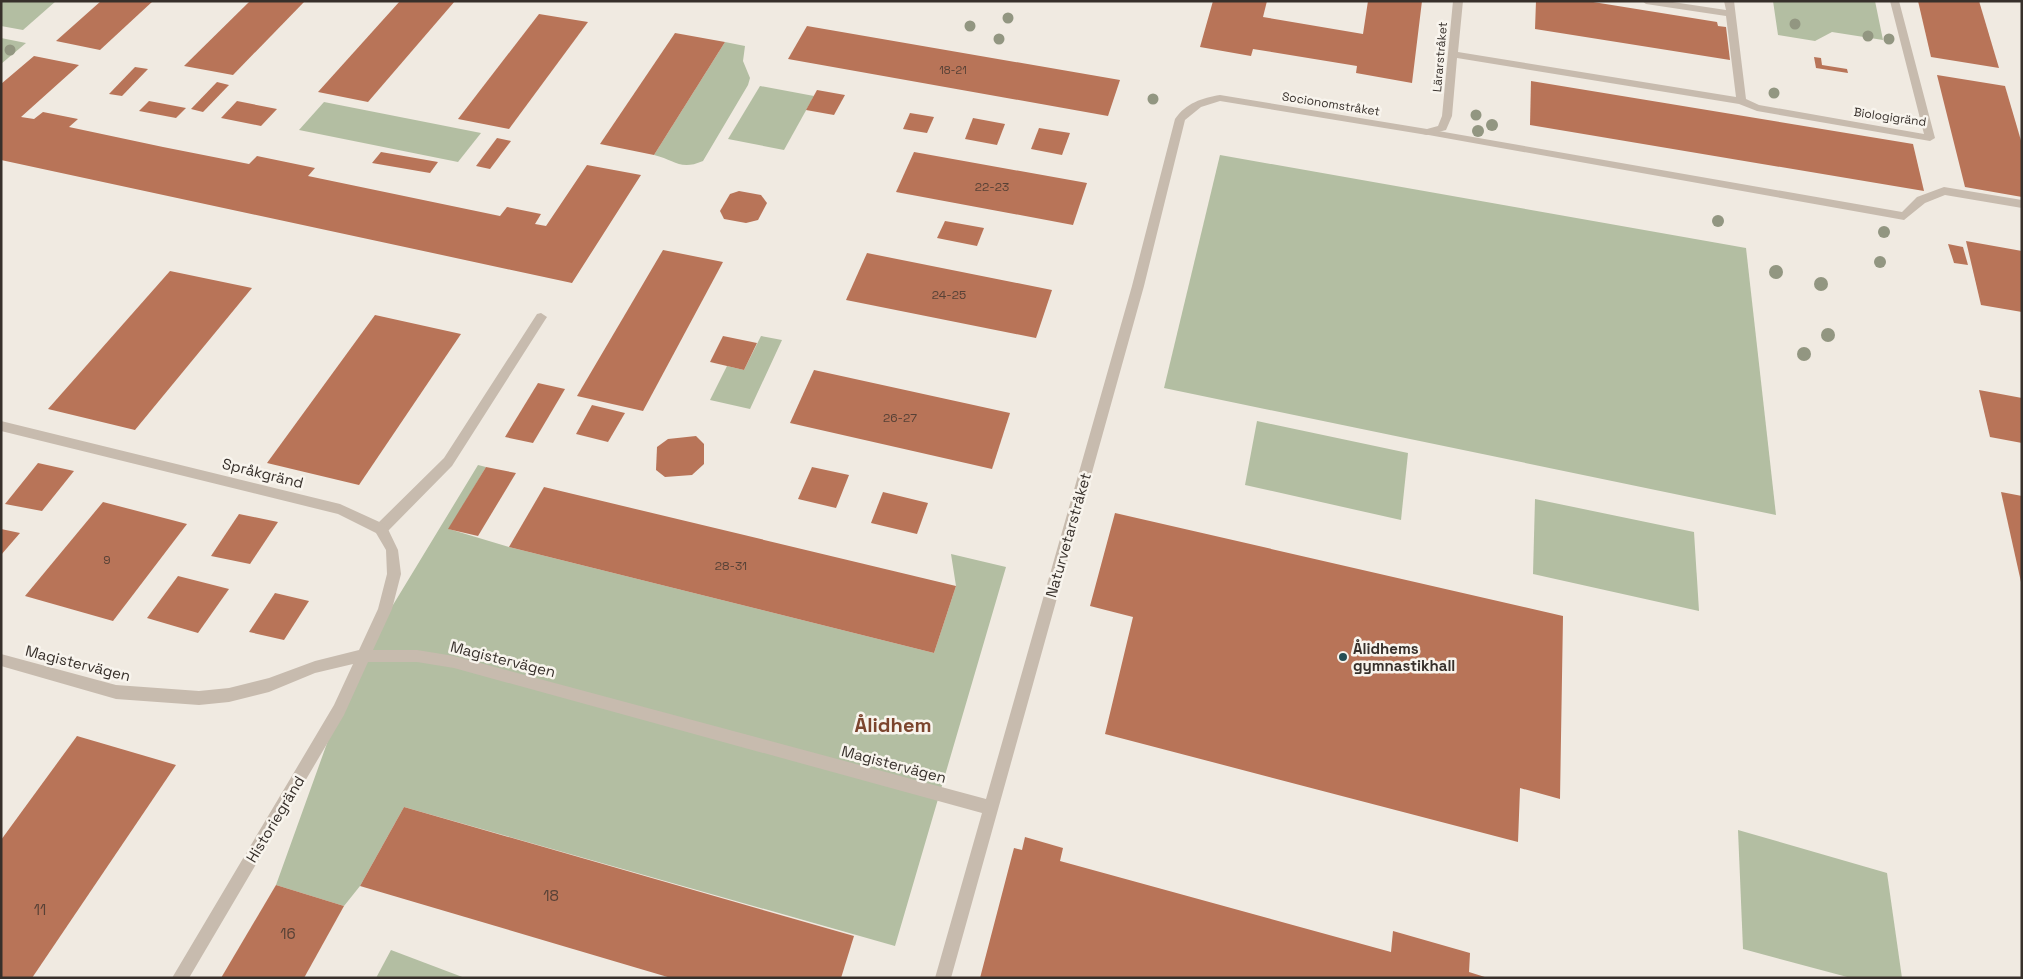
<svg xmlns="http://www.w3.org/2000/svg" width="2023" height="979" font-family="'Space Grotesk',sans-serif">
	<rect width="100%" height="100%" fill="#f0eae1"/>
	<g fill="#b3bea2">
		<polygon points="1,1 56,1 23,30 1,26"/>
		<polygon points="1773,1 1875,1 1883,40 1832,32 1815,41 1778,35"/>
		<polygon points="1,38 26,43 1,64"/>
		<path d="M 725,42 L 745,46 L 743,61 L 750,78 L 748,85 L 703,161 C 680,171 675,160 654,155 Z"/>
		<polygon points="760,86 814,96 784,150 728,139"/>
		<polygon points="324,102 481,133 458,162 299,130"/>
		<polygon points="1220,155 1746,248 1776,515 1164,388"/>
		<polygon points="761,336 782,340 750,409 710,400 727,366 744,370"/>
		<polygon points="1257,421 1408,453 1401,520 1245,485"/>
		<polygon points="478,465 486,467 449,529 509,547 934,653 956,586 951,554 1006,567 895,946 404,807 360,886 344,906 276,885 339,710 362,656"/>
		<polygon points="1535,499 1694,532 1699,611 1533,574"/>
		<polygon points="1738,830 1887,873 1902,978 1851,978 1743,949"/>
		<polygon points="391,950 465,978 376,978"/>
	</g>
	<g fill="#b87458">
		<polygon points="101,1 153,1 100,50 56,41"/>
		<polygon points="250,1 305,1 233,75 184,66"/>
		<polygon points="400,1 455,1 368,102 318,92"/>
		<polygon points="1213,1 1267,1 1263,17 1363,34 1368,1 1422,1 1412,83 1356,73 1357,66 1253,49 1251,56 1200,47"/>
		<polygon points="1536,1 1587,1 1717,22 1718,26 1726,27 1730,60 1535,29"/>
		<polygon points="1918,1 1979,1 1999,68 1931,57"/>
		<polygon points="539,14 588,22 509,129 458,119"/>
		<polygon points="807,26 1120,80 1108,116 788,59"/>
		<polygon points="675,33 725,42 654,155 600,144"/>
		<polygon points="34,56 79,65 21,117 34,119 43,112 78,119 69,127 163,147 249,164 257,156 315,168 308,176 500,216 507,207 541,214 535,224 546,226 587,165 641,175 572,283 1,160 1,84"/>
		<polygon points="1814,57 1821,58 1822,65 1847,69 1848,73 1816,68"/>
		<polygon points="135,67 148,69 122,96 109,94"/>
		<polygon points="1937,75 2005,86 2022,144 2022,197 1965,187"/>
		<polygon points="1531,81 1913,144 1924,191 1530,125"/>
		<polygon points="217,82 229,85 203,112 191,109"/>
		<polygon points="817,90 845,95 834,115 806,110"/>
		<polygon points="149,101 186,108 176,118 139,111"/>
		<polygon points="237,101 277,109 261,126 221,118"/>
		<polygon points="910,113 934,117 927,133 903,129"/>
		<polygon points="973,118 1005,124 997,145 965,139"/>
		<polygon points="1039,128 1070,133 1062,155 1031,149"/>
		<polygon points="497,138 511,141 490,169 476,166"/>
		<polygon points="381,152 438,162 430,173 372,163"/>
		<polygon points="914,152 1087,183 1073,225 896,192"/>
		<polygon points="739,191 761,195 767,203 758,220 746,223 724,219 720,211 730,194"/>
		<polygon points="945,221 984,228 977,246 937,238"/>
		<polygon points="1966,241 2022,251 2022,312 1981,305"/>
		<polygon points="1948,244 1963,247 1968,265 1954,263"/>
		<polygon points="663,250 723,262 643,411 577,396"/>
		<polygon points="867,253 1052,290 1036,338 846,300"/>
		<polygon points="170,271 252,288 135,430 48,409"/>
		<polygon points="375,315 461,334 359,485 267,463"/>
		<polygon points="723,336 757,343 744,370 710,362"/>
		<polygon points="814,370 1010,413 992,469 790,423"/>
		<polygon points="538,383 565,389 533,443 505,437"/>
		<polygon points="1979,390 2022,398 2022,443 1990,437"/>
		<polygon points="592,405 625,413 608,442 576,434"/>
		<polygon points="696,436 704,444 704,464 692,475 665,477 656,470 657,447 668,439"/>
		<polygon points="38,463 74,471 42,511 5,504"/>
		<polygon points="486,467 516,473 478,536 448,529"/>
		<polygon points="812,467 849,475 836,508 798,499"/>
		<polygon points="544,487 956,586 934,653 509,547"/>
		<polygon points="883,492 928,503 917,534 871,523"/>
		<polygon points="2001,492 2022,496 2022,582 2021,582"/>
		<polygon points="103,502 187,524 113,621 25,596"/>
		<polygon points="1115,513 1563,616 1560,799 1520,788 1518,842 1105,734 1133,617 1090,606"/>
		<polygon points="239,514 278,522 250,564 211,556"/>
		<polygon points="1,529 20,533 1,555"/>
		<polygon points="178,576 229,589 198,633 147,618"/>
		<polygon points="275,593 309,601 284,640 249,632"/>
		<polygon points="77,736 176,765 32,978 1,978 1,840"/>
		<polygon points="404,807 854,936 841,978 671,978 360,886"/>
		<polygon points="1025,837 1063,848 1060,861 1391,952 1393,931 1470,953 1469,972 1488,978 980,978 1014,848 1022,850"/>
		<polygon points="276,885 344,906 304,978 221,978"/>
	</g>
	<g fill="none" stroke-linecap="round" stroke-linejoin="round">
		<g fill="#c7bbae" fill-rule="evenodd">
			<polygon points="1427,129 1902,212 1917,197 1944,187 2022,200 2022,208 1945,195 1925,203 1904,220 1423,134 1422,132"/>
			<polygon points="541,313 547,317 545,320 452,466 386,533 381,535 376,533 375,529 376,525 444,458 537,314"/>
		</g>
		<path fill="#c7bbae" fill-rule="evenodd" d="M 1453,1 L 1463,1 L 1458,52 L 1736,97 L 1726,16 L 1646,4 L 1642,1 L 1666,1 L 1726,10 L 1724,1 L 1734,1 L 1746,99 L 1759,105 L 1924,134 L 1890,1 L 1899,1 L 1935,138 L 1930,141 L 1757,111 L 1739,104 L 1457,58 L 1452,116 L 1446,130 L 1427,135 L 1220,101 L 1201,107 L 1185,120 L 1144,286 L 951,978 L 935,978 L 982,813 L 454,668 L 417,662 L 368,662 L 344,715 L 189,978 L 172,978 L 334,705 L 353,664 L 315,673 L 269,692 L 229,702 L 199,705 L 116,699 L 1,666 L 1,654 L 116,685 L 199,691 L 229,688 L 269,678 L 315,661 L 359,650 L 378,609 L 387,574 L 386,550 L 376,533 L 338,514 L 1,431 L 1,421 L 340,504 L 386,525 L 398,550 L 401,574 L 392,609 L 373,650 L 417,650 L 454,656 L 986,799 L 1132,286 L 1175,119 C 1186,103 1202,98 1220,95 L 1427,129 L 1438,126 L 1442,116 Z"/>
	</g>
	<g fill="#929681">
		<circle cx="1008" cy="18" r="5.5"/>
		<circle cx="1795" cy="24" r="5.5"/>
		<circle cx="970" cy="26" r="5.5"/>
		<circle cx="1868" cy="36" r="5.5"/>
		<circle cx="999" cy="39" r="5.5"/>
		<circle cx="1889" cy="39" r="5.5"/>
		<circle cx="10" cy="50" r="5.5"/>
		<circle cx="1774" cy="93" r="5.5"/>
		<circle cx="1153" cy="99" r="5.5"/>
		<circle cx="1476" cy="115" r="5.5"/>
		<circle cx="1492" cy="125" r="6"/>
		<circle cx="1478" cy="131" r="6"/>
		<circle cx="1718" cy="221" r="6"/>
		<circle cx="1884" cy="232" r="6"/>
		<circle cx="1880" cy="262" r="6"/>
		<circle cx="1776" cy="272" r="7"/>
		<circle cx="1821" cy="284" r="7"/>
		<circle cx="1828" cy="335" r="7"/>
		<circle cx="1804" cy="354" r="7"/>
	</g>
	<circle fill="#264e54" stroke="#f8f4ed" stroke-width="2" cx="1343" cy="657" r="5"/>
	<g text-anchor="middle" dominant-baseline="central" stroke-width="5" stroke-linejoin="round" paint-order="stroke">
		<g font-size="11" fill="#574136">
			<text x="953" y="70">18-21</text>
		</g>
		<g font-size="12" fill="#37302b" stroke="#f8f4ed">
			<text transform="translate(1440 57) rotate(-85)">Lärarstråket</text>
			<text transform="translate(1331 104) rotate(9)">Socionomstråket</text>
			<text transform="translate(1890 117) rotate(8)">Biologigränd</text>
		</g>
		<g font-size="12" fill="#574136">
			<text x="992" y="187">22-23</text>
			<text x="949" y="295">24-25</text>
			<text x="900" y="418">26-27</text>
			<text x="107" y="560">9</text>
			<text x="731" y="566">28-31</text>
		</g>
		<g font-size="15" fill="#37302b" stroke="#f8f4ed">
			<text transform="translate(263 473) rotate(14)">Språkgränd</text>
			<text transform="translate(1068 535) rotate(-74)">Naturvetarstråket</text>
			<text transform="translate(503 659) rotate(14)">Magistervägen</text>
			<text transform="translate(78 663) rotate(14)">Magistervägen</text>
			<text transform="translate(894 764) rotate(15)">Magistervägen</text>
			<text transform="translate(275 819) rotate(-59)">Historiegränd</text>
		</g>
		<g font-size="15" font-weight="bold" fill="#37302b" stroke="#f8f4ed" text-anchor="start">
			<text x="1353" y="648">Ålidhems<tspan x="1353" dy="17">gymnastikhall</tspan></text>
		</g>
		<g font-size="15" fill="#574136">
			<text x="551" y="895">18</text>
			<text x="40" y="909">11</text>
			<text x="288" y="933">16</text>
		</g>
		<g font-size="20" font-weight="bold" fill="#7c452e" stroke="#f8f4ed">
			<text x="893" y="725">Ålidhem</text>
		</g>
	</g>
	<rect width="2023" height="979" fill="none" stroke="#37302b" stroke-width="5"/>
</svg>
